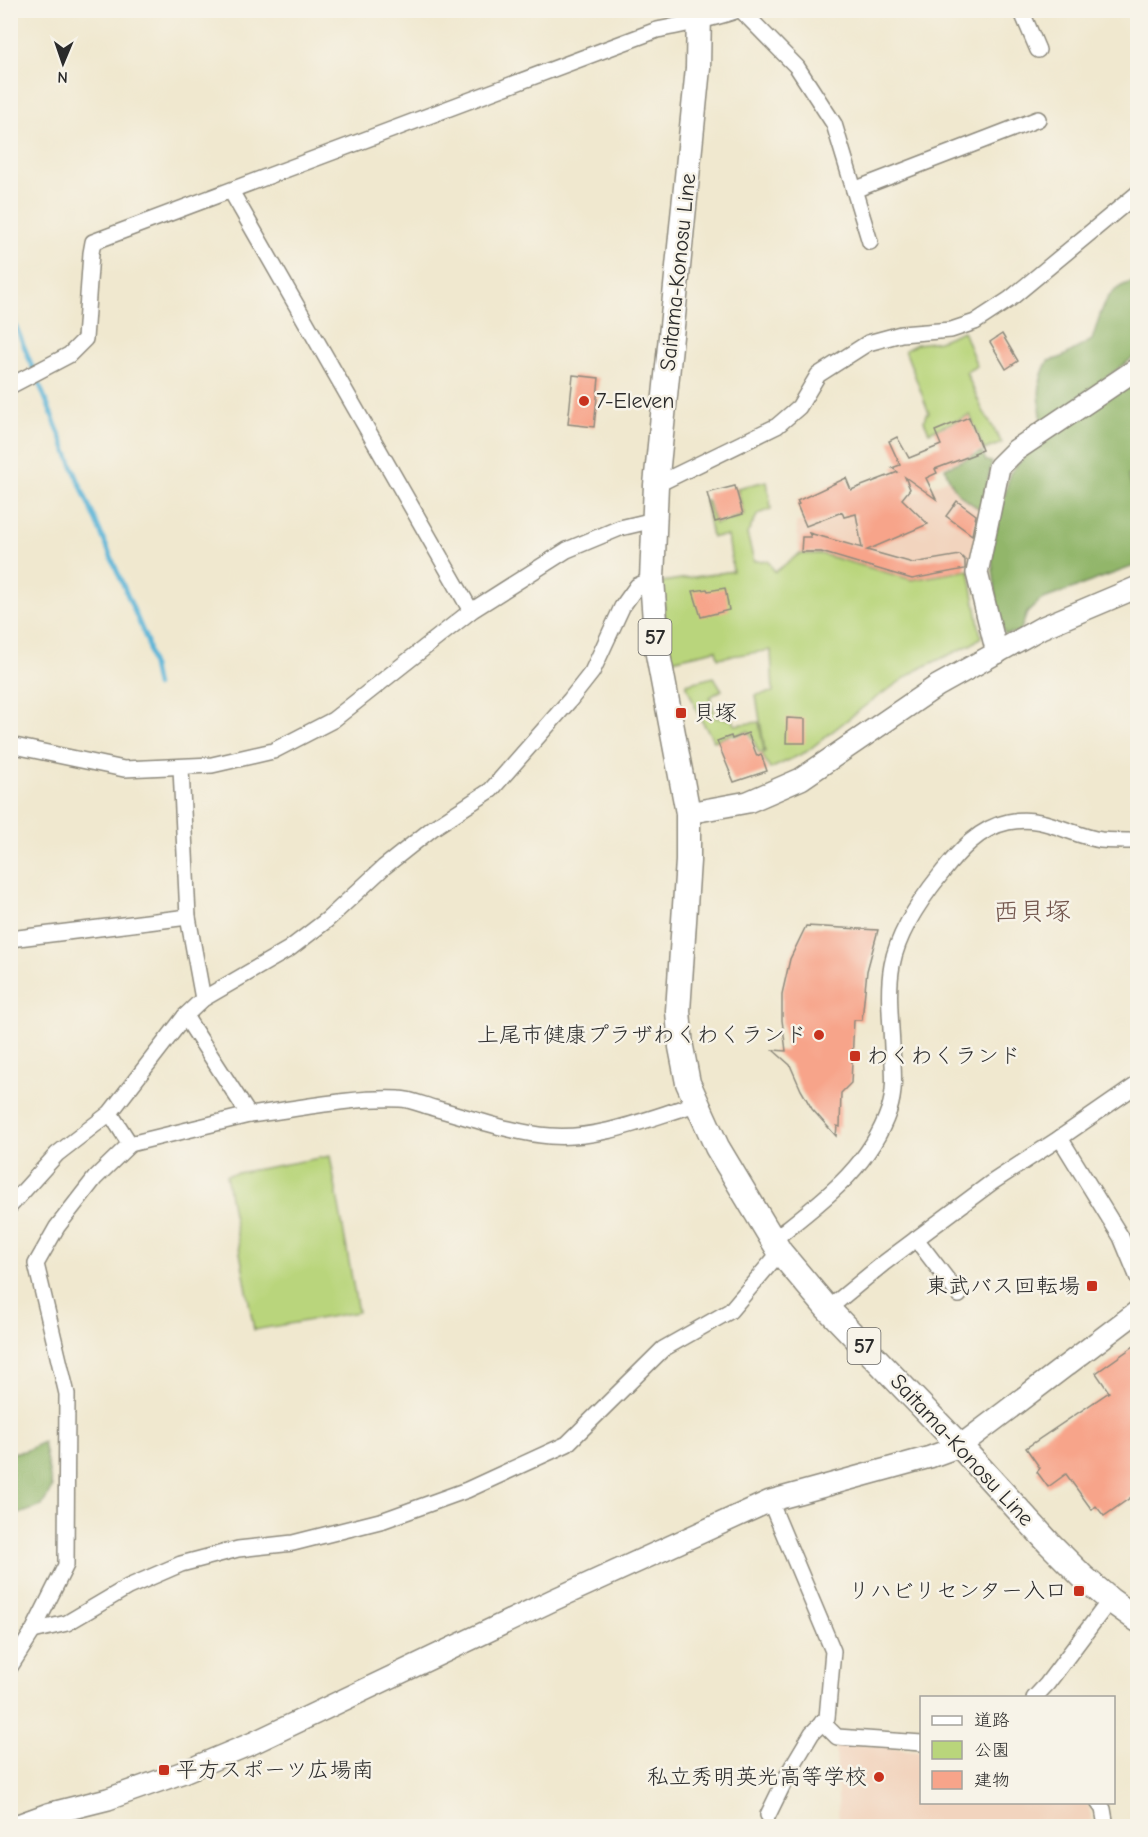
<svg xmlns="http://www.w3.org/2000/svg" width="1148" height="1837" font-family="'Comic Neue','Klee One',sans-serif">
	<rect width="100%" height="100%" fill="#f7f3e8"/>
	<filter id="ink" filterUnits="userSpaceOnUse"><feTurbulence type="fractalNoise" baseFrequency=".0167" numOctaves="2"/><feDisplacementMap in="SourceGraphic" scale="12" xChannelSelector="R" yChannelSelector="G"/><feConvolveMatrix kernelMatrix="1 2 1 2 8 2 1 2 1" color-interpolation-filters="sRGB"/></filter>
	<filter id="wash" filterUnits="userSpaceOnUse"><feTurbulence type="fractalNoise" baseFrequency=".008" numOctaves="4" result="noise"/><feDisplacementMap in="SourceGraphic" scale="24" xChannelSelector="R" yChannelSelector="G"/><feGaussianBlur stdDeviation="1.35" result="paint"/><feColorMatrix in="noise" values="0 0 0 0 0 0 0 0 0 0 0 0 0 0 0 0 0 1.4 0 .05"/><feComposite in="paint" operator="in"/></filter>
	<g filter="url(#wash)">
		<rect width="100%" height="100%" fill="#f0e8cf"/>
		<g fill="#f2d4be">
			<polygon points="949,479 959,496 981,510 969,570 912,580 821,553 799,553 796,522 815,520 825,514 828,519 841,514 843,519 872,511"/>
			<polygon points="844,1743 921,1751 922,1802 1088,1803 1094,1826 839,1826 836,1746"/>
		</g>
		<g fill="#b9d57b" stroke="#728053" stroke-width="1.5">
			<polygon points="963,331 977,366 966,372 982,409 1002,443 984,450 970,415 929,432 924,421 926,414 929,413 905,350 917,344 939,341"/>
			<polygon points="767,481 771,509 758,514 747,534 754,561 768,561 775,572 799,554 821,554 912,580 969,570 981,637 972,644 917,670 870,702 806,752 770,769 762,754 765,752 756,695 773,692 771,650 718,658 716,650 672,660 666,630 662,582 733,571 728,536 712,537 705,500 707,500 715,524 744,515 737,488"/>
			<polygon points="714,677 722,690 710,697 716,718 733,719 735,725 759,722 764,751 759,753 749,731 734,736 732,734 714,741 700,718 686,684"/>
			<polygon points="330,1156 358,1312 254,1330 226,1175"/>
		</g>
		<g fill="#92b66b" stroke="#5e704b" stroke-width="1.5">
			<path d="M 1137,281 L 1137,355 L 1042,423 C 1039,401 1036,381 1048,361 L 1060,358 L 1092,340 C 1102,311 1103,287 1137,281 Z"/>
			<polygon points="1137,378 1137,449 1132,451 1137,465 1137,472 1128,476 1137,502 1137,565 1041,600 1027,613 1020,632 1005,634 999,621 992,561 993,544 1010,473 1027,454"/>
			<path d="M 982,452 L 986,461 L 992,462 L 981,510 C 960,496 953,492 945,468 Z"/>
			<polygon points="43,1442 52,1488 42,1506 11,1517 11,1453 25,1451"/>
		</g>
		<g fill="none" stroke-linecap="round" stroke-linejoin="round">
			<polyline stroke="#59b4d7" stroke-width="4.5" points="10,318 13,319 79,482 147,641 156,686"/>
		</g>
		<g id="blocks">
			<g fill="#f7a48a">
				<polygon points="1002,334 1018,361 1006,369 990,342"/>
				<polygon points="573,375 599,378 594,427 568,424"/>
				<polygon points="969,417 982,450 974,453 975,454 935,469 937,473 926,478 936,499 905,477 910,489 902,499 928,524 867,550 913,563 960,555 965,560 965,569 912,579 821,552 801,552 802,537 811,537 809,533 862,548 856,514 844,517 842,512 806,526 797,505 799,504 797,501 846,478 851,490 898,472 892,468 900,465 889,441 897,437 909,458 941,445 935,431"/>
				<polygon points="735,486 743,514 715,522 707,493"/>
				<polygon points="957,501 976,515 972,535 946,516"/>
				<polygon points="725,588 729,610 701,617 693,591 707,589 708,591"/>
				<polygon points="787,718 805,719 805,743 786,743"/>
				<polygon points="748,733 757,756 761,754 767,771 734,782 717,741 731,736 732,739"/>
				<polygon points="806,926 878,930 867,971 862,1020 854,1020 851,1083 841,1093 840,1127 837,1126 836,1136 812,1109 801,1090 790,1065 773,1050 786,1051 782,1020 782,994 790,959"/>
				<polygon points="1137,1344 1137,1493 1104,1516 1096,1506 1092,1510 1066,1474 1048,1487 1037,1472 1040,1468 1026,1448 1109,1392 1096,1373"/>
			</g>
		</g>
	</g>
	<g filter="url(#ink)">
		<use href="#blocks" fill-opacity="0" stroke="#8e8a7d" stroke-width="1.5"/>
		<g fill="none" stroke-linecap="round" stroke-linejoin="round">
			<g stroke="#8e8a7d" stroke-width="18">
				<g id="street">
					<polyline points="741,10 797,67 834,124 870,242"/>
					<polyline points="1021,10 1038,50"/>
					<polyline points="854,190 1038,119"/>
					<polyline points="231,191 471,611"/>
					<path d="M 10,386 L 69,355 L 85,339 L 91,253 L 93,242 L 657,30 C 685,24 711,20 738,10"/>
					<polyline points="656,485 777,426 799,407 818,375 868,343 901,334 951,330 975,322 1010,299 1138,193"/>
					<polyline points="10,745 124,769 212,765 273,751 333,720 471,611 567,550 620,528 654,520"/>
					<polyline points="181,768 188,917 203,999"/>
					<polyline points="10,939 188,917"/>
					<path d="M 185,1016 L 249,1115 C 299,1109 348,1097 399,1099 C 410,1099 423,1105 434,1108 C 468,1117 516,1134 550,1136 C 599,1140 649,1118 696,1104"/>
					<polyline points="1060,1138 1121,1237 1138,1278"/>
					<polyline points="130,1144 249,1115"/>
					<polyline points="10,1206 57,1154 110,1113 185,1016 203,999 289,949 327,920 384,867 433,828 491,790 570,700 592,672 622,607 637,586 652,579"/>
					<polyline points="916,1239 959,1295"/>
					<path d="M 773,1240 C 819,1203 869,1169 889,1110 C 896,1090 893,1068 892,1047 C 891,1020 887,992 892,965 C 898,932 921,899 941,874 C 959,851 979,828 1008,822 C 1043,814 1069,835 1101,840 C 1113,841 1126,841 1138,841"/>
					<polyline points="828,1309 884,1263 991,1183 1060,1138 1138,1084"/>
					<polyline points="33,1631 67,1623 128,1587 181,1564 238,1549 293,1543 384,1520 467,1490 567,1444 663,1349 730,1311 780,1252"/>
					<polyline points="10,1667 33,1631 66,1565 67,1394 36,1264 57,1227 95,1178 130,1144 110,1113"/>
					<polyline points="1034,1698 1047,1684 1110,1600"/>
					<polyline points="822,1722 837,1737 922,1743"/>
					<polyline points="1098,1802 1103,1809 1106,1826"/>
					<polyline points="768,1815 790,1770 812,1733 827,1718 833,1651 770,1501"/>
				</g>
			</g>
			<g stroke="#8e8a7d" stroke-width="24">
				<g id="secondary">
					<polyline points="997,653 977,573 999,467 1016,450 1138,368"/>
					<polyline points="688,813 748,802 801,779 937,686 1041,628 1138,587"/>
					<polyline points="15,1826 48,1814 108,1799 181,1773 253,1743 553,1600 770,1501 930,1457 960,1446 1138,1311"/>
				</g>
			</g>
			<g stroke="#8e8a7d" stroke-width="27">
				<polyline id="primary" points="699,10 698,68 656,485 652,579 657,649 688,813 688,861 678,1011 681,1047 688,1083 717,1147 780,1252 828,1309 960,1446 1049,1543 1083,1577 1110,1600 1138,1620"/>
			</g>
			<use href="#street" stroke="#fff" stroke-width="15"/>
			<use href="#secondary" stroke="#fff" stroke-width="21"/>
			<use href="#primary" stroke="#fff" stroke-width="24"/>
		</g>
	</g>
	<g fill="#c8321e" stroke="#f7f3e8" stroke-width="2">
		<circle cx="584" cy="401" r="6"/>
		<rect x="675" y="707" width="12" height="12" rx="3"/>
		<circle cx="819" cy="1035" r="6"/>
		<rect x="849" y="1050" width="12" height="12" rx="3"/>
		<rect x="1086" y="1280" width="12" height="12" rx="3"/>
		<rect x="1073" y="1585" width="12" height="12" rx="3"/>
		<rect x="158" y="1764" width="12" height="12" rx="3"/>
		<circle cx="879" cy="1777" r="6"/>
	</g>
	<g text-anchor="middle" dominant-baseline="central" stroke-width="5" stroke-linejoin="round" paint-order="stroke">
		<g fill="#f7f3e8" stroke="#686764" stroke-width="1.5">
			<rect x="638.5" y="619" width="33" height="36" rx="4.5"/>
			<rect x="847.5" y="1328" width="33" height="36" rx="4.5"/>
		</g>
		<g font-size="21" font-weight="bold" fill="#2b2b2b">
			<text x="655" y="637">57</text>
			<text x="864" y="1346">57</text>
		</g>
		<g font-size="22" fill="#2b2b2b" stroke="#f7f3e8">
			<text transform="translate(678 272) rotate(-84)">Saitama-Konosu Line</text>
			<text transform="translate(962 1450) rotate(47)">Saitama-Konosu Line</text>
		</g>
		<g font-size="22" fill="#2b2b2b" stroke="#f7f3e8" text-anchor="start">
			<text x="596" y="401">7-Eleven</text>
			<text x="693" y="713">貝塚</text>
			<text x="807" y="1035" text-anchor="end">上尾市健康プラザわくわくランド</text>
			<text x="867" y="1056">わくわくランド</text>
			<text x="1080" y="1286" text-anchor="end">東武バス回転場</text>
			<text x="1067" y="1591" text-anchor="end">リハビリセンター入口</text>
			<text x="176" y="1770">平方スポーツ広場南</text>
			<text x="867" y="1777" text-anchor="end">私立秀明英光高等学校</text>
		</g>
		<g font-size="26" fill="#72554c" stroke="#f7f3e8">
			<text x="1032" y="912">西貝塚</text>
		</g>
	</g>
	<rect width="1148" height="1837" fill="none" stroke="#f7f3e8" stroke-width="36"/>
	<rect x="920" y="1696" width="195" height="108" fill="#f7f3e8" stroke="#a5a39c" stroke-width="1.5"/>
	<rect x="932" y="1716" width="30" height="9" fill="#ffffff" stroke="#a5a39c" stroke-width="1.5"/>
	<text x="974" y="1726" font-size="18" fill="#2b2b2b">道路</text>
	<rect x="932" y="1741" width="30" height="18" fill="#b9d57b" stroke="#a5a39c" stroke-width="1.5"/>
	<text x="974" y="1756" font-size="18" fill="#2b2b2b">公園</text>
	<rect x="932" y="1771" width="30" height="18" fill="#f7a48a" stroke="#a5a39c" stroke-width="1.5"/>
	<text x="974" y="1786" font-size="18" fill="#2b2b2b">建物</text>
	<g transform="translate(63 63) rotate(182)" stroke="#f7f3e8" stroke-width="4.5" paint-order="stroke">
	<path d="M0-4.5L10 22L0 15L-10 22Z" fill="#2b2b2b"/>
	<text y="-9" font-size="16" font-weight="bold" text-anchor="middle" fill="#2b2b2b">N</text>
	</g>
</svg>
